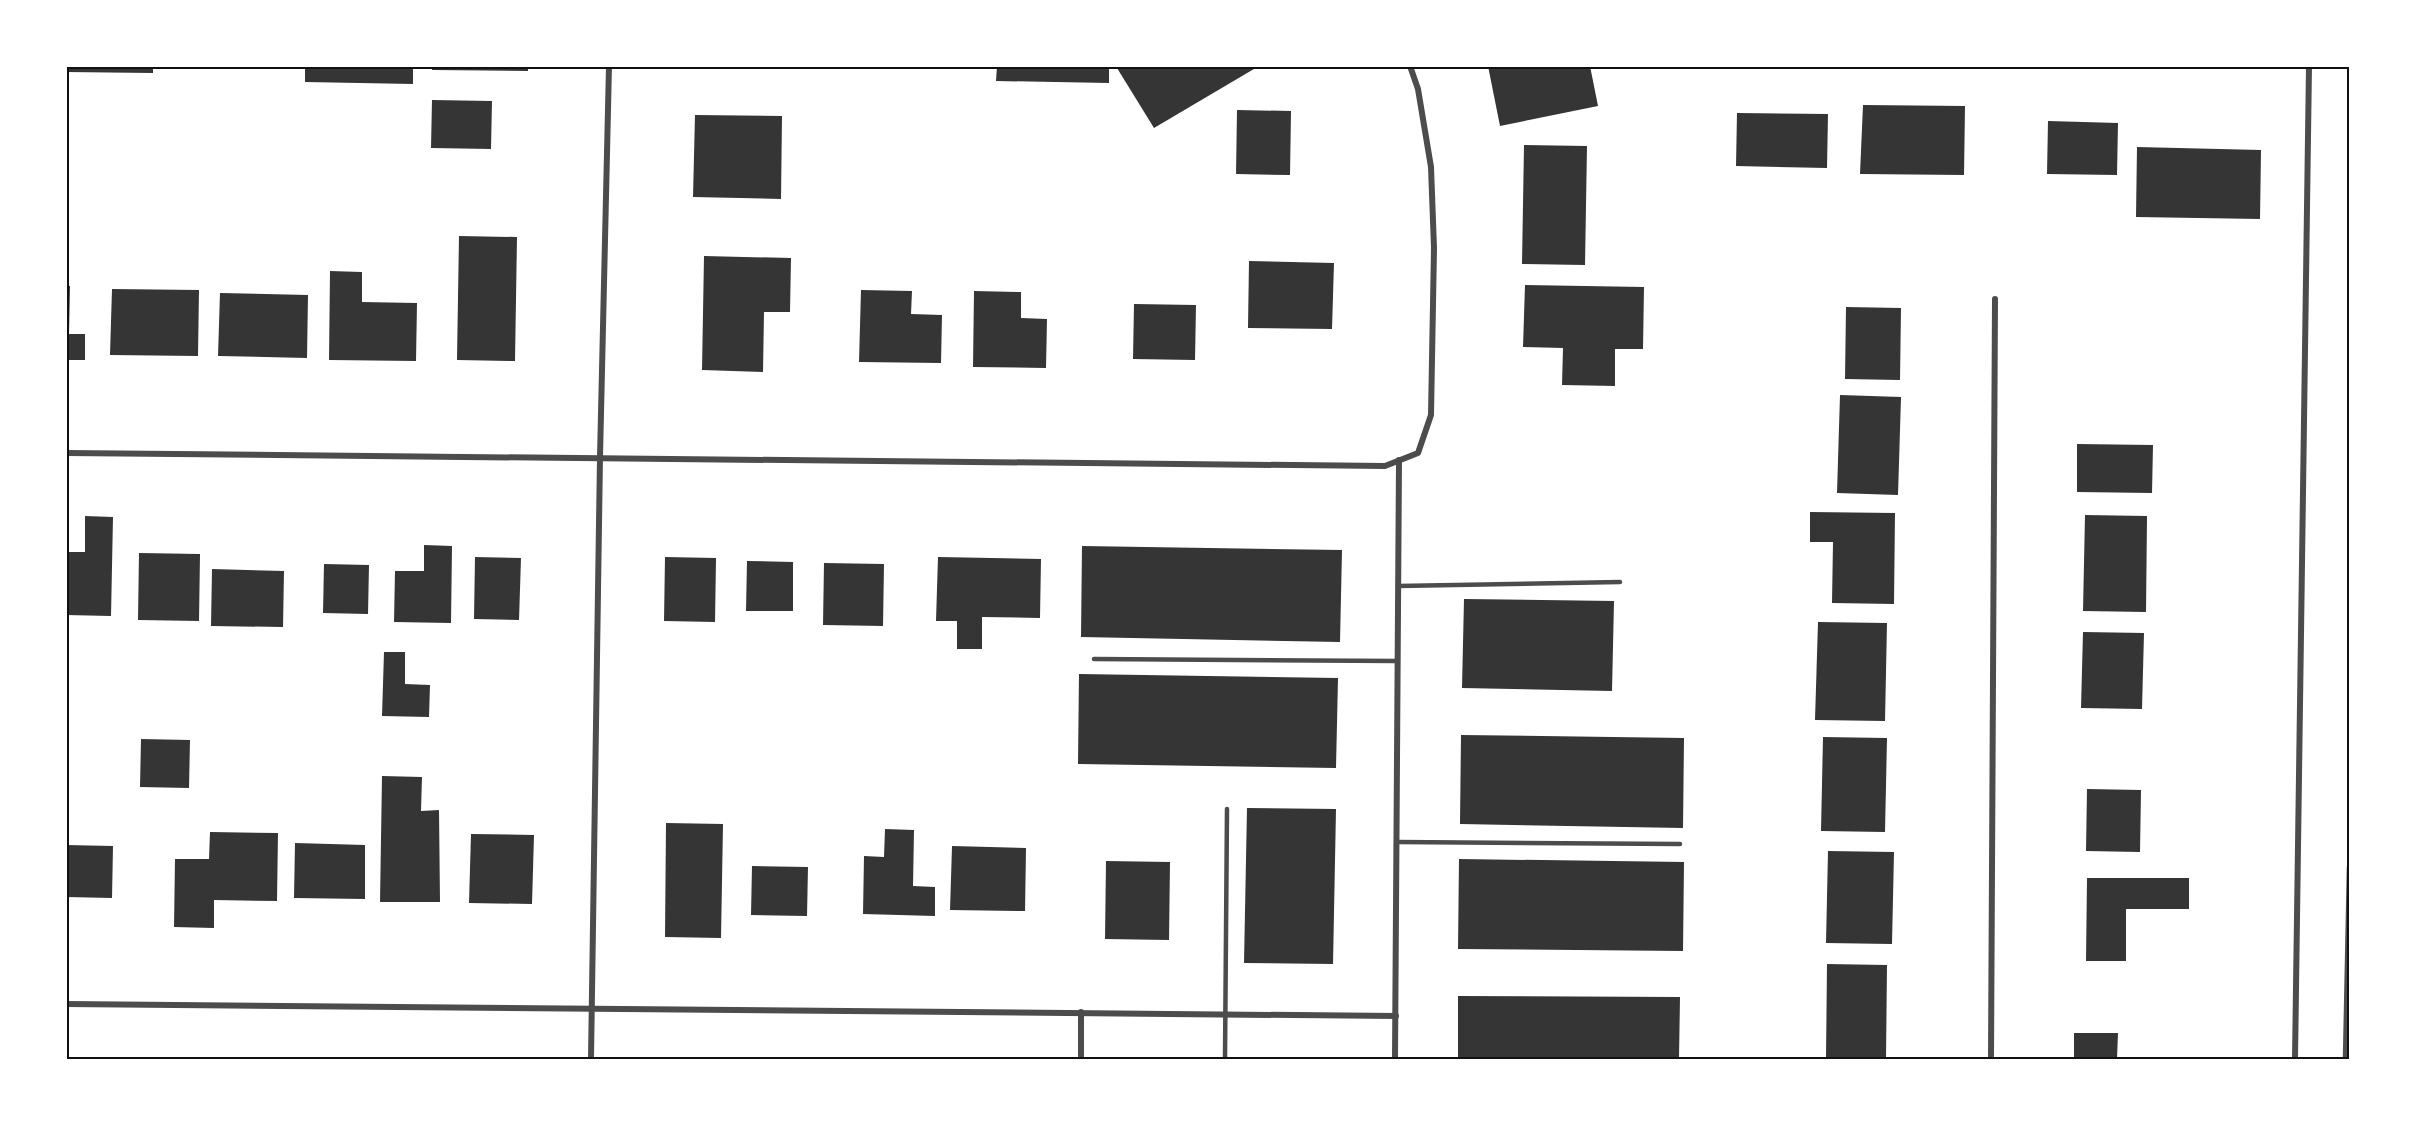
<svg xmlns="http://www.w3.org/2000/svg" width="2415" height="1125" font-family="Georgia,serif">
	<rect width="100%" height="100%" fill="#fff"/>
	<g fill="#353535">
		<polygon points="66,66 153,66 153,73 66,72"/>
		<polygon points="305,66 413,66 413,84 305,82"/>
		<polygon points="432,66 528,66 528,71 432,70"/>
		<polygon points="997,66 1109,66 1109,83 996,81"/>
		<polygon points="1120,66 1259,66 1154,128 1117,68"/>
		<polygon points="1488,66 1590,66 1598,106 1500,126"/>
		<polygon points="432,100 492,101 491,149 431,148"/>
		<polygon points="1863,105 1965,106 1964,175 1860,174"/>
		<polygon points="1237,110 1291,111 1290,175 1236,174"/>
		<polygon points="1737,113 1828,114 1827,168 1736,166"/>
		<polygon points="695,115 782,116 781,199 693,197"/>
		<polygon points="2048,121 2118,123 2117,175 2047,174"/>
		<polygon points="1524,145 1587,146 1585,265 1522,264"/>
		<polygon points="2137,147 2261,150 2260,219 2136,217"/>
		<polygon points="459,236 517,237 515,361 457,360"/>
		<polygon points="704,256 791,258 790,312 764,312 763,372 702,370"/>
		<polygon points="1249,261 1334,263 1332,329 1248,328"/>
		<polygon points="330,271 362,272 362,302 417,303 416,361 329,360"/>
		<polygon points="1525,285 1644,287 1643,349 1615,349 1615,386 1562,385 1563,348 1523,347"/>
		<polygon points="66,286 70,286 69,334 85,334 85,360 66,360"/>
		<polygon points="112,289 199,290 198,356 110,355"/>
		<polygon points="861,290 912,291 911,314 942,315 941,363 859,362"/>
		<polygon points="974,291 1021,292 1021,318 1047,319 1046,368 973,367"/>
		<polygon points="220,293 308,295 307,358 218,356"/>
		<polygon points="1134,304 1196,305 1195,360 1133,359"/>
		<polygon points="1846,307 1901,308 1900,380 1845,379"/>
		<polygon points="1840,395 1901,397 1898,495 1837,493"/>
		<polygon points="2077,444 2153,445 2152,493 2077,492"/>
		<polygon points="1810,512 1895,513 1894,604 1832,603 1833,542 1810,542"/>
		<polygon points="2085,515 2147,516 2146,612 2083,611"/>
		<polygon points="85,516 113,517 111,616 66,615 66,552 85,552"/>
		<polygon points="424,545 452,546 451,623 394,622 395,571 424,571"/>
		<polygon points="1082,546 1342,550 1340,642 1081,637"/>
		<polygon points="139,553 200,554 199,621 138,620"/>
		<polygon points="475,557 521,558 519,620 474,619"/>
		<polygon points="665,557 716,558 715,622 664,621"/>
		<polygon points="938,557 1041,559 1040,618 982,617 982,649 957,649 957,621 936,621"/>
		<polygon points="747,561 793,562 793,611 746,611"/>
		<polygon points="824,563 884,564 883,626 823,625"/>
		<polygon points="324,564 369,565 368,614 323,613"/>
		<polygon points="212,569 284,571 283,627 211,626"/>
		<polygon points="1464,599 1614,601 1612,691 1462,688"/>
		<polygon points="1818,622 1887,623 1885,721 1815,720"/>
		<polygon points="2083,632 2144,633 2142,709 2081,708"/>
		<polygon points="384,652 405,652 405,684 430,685 429,717 382,716"/>
		<polygon points="1079,674 1338,678 1336,768 1078,764"/>
		<polygon points="1461,735 1684,738 1683,828 1460,824"/>
		<polygon points="1823,737 1887,738 1885,832 1821,831"/>
		<polygon points="141,739 190,740 189,788 140,787"/>
		<polygon points="382,776 422,777 421,811 439,810 440,902 380,902"/>
		<polygon points="2087,789 2141,790 2140,852 2086,851"/>
		<polygon points="1247,808 1336,809 1333,964 1244,963"/>
		<polygon points="666,823 723,824 721,938 665,937"/>
		<polygon points="885,829 914,830 913,886 935,887 935,916 863,914 864,856 884,857"/>
		<polygon points="210,832 278,833 277,901 214,900 214,928 174,927 175,859 209,859"/>
		<polygon points="471,834 534,835 532,904 469,903"/>
		<polygon points="295,843 365,845 365,899 294,898"/>
		<polygon points="66,845 113,846 112,898 66,897"/>
		<polygon points="952,846 1026,848 1025,911 950,910"/>
		<polygon points="1828,851 1894,852 1892,944 1826,943"/>
		<polygon points="1459,859 1684,862 1683,951 1458,949"/>
		<polygon points="1106,861 1170,862 1169,940 1105,939"/>
		<polygon points="752,866 808,867 807,916 751,915"/>
		<polygon points="2087,878 2189,878 2189,909 2126,909 2126,961 2086,961"/>
		<polygon points="1827,964 1887,965 1886,1059 1826,1059"/>
		<polygon points="1458,996 1680,997 1679,1059 1458,1059"/>
		<polygon points="2074,1033 2118,1033 2117,1059 2074,1059"/>
		<rect x="1117" y="1057" width="82" height="2"/>
	</g>
	<g fill="none" stroke-linecap="round" stroke-linejoin="round">
		<g stroke="#4c4c4c" stroke-width="4.5">
			<polyline points="1398,586 1620,582"/>
			<polyline points="1094,659 1397,661"/>
			<polyline points="1397,842 1680,844"/>
			<polyline points="1225,1059 1227,809"/>
			<polyline points="2345,1059 2349,867"/>
		</g>
		<g stroke="#4c4c4c" stroke-width="6">
			<polyline points="66,453 1385,466 1418,453 1431,415 1434,248 1431,167 1418,89 1410,66"/>
			<polyline points="66,1004 1396,1016"/>
			<polyline points="591,1059 600,457 609,66"/>
			<polyline points="1081,1059 1081,1012"/>
			<polyline points="1395,1059 1399,460"/>
			<polyline points="1991,1059 1995,299"/>
			<polyline points="2295,1059 2309,66"/>
		</g>
	</g>
	<rect width="2415" height="1125" fill="none" stroke="#ffffff" stroke-width="135"/>
	<rect x="68" y="68" width="2280" height="990" fill="none" stroke="#111" stroke-width="2"/>
</svg>
